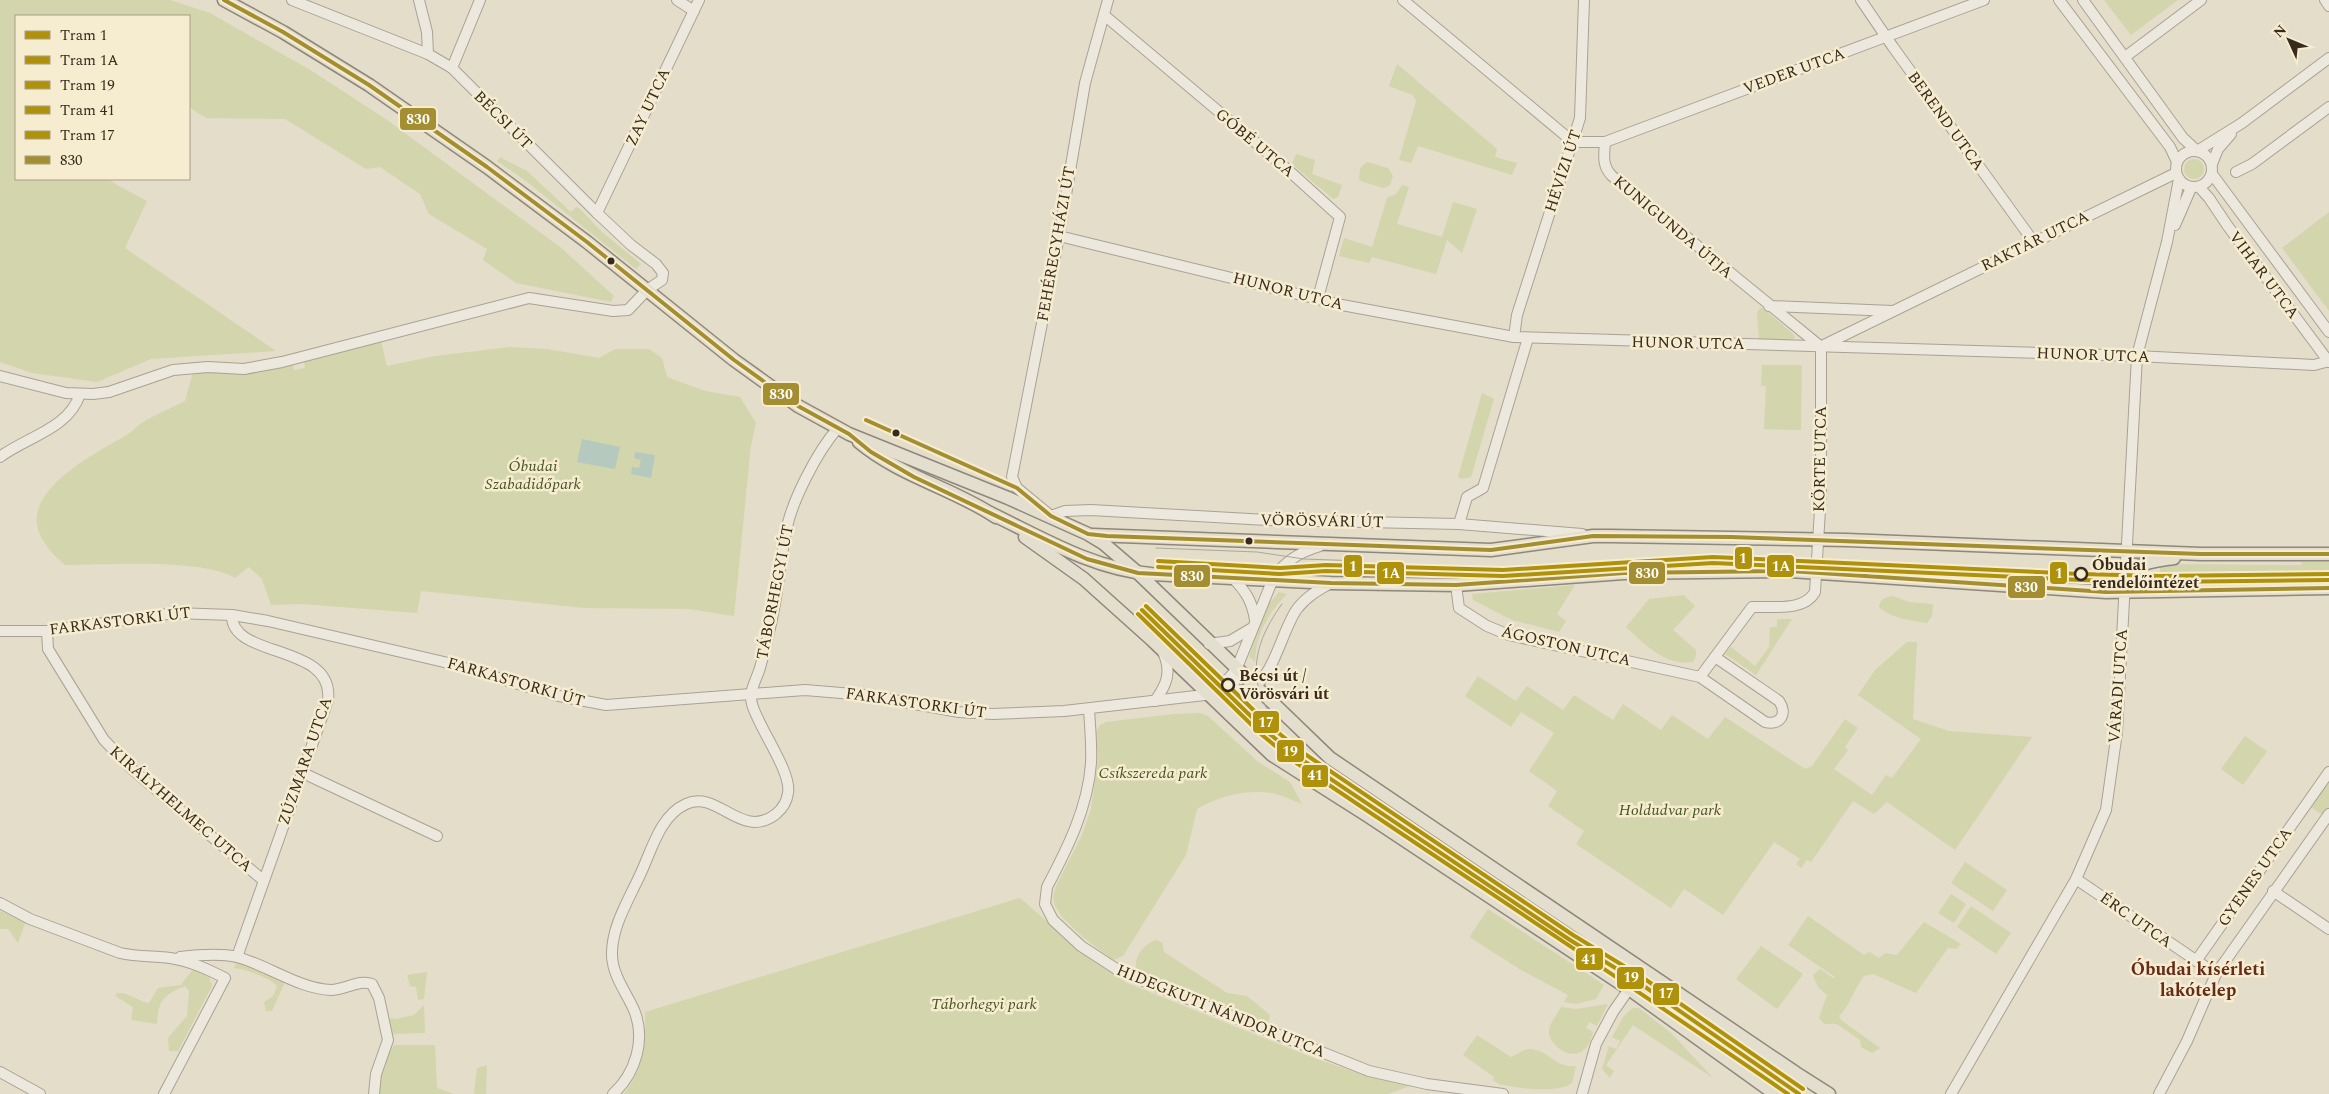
<svg xmlns="http://www.w3.org/2000/svg" width="2329" height="1094" font-family="Spectral,serif">
	<rect width="100%" height="100%" fill="#e4ddca"/>
	<g fill="#d3d5ac">
		<polygon points="0,0 170,0 210,13 312,71 387,120 560,247 614,296 611,302 516,283 483,260 487,249 429,214 420,194 380,167 366,169 285,119 206,118 189,107 189,16 16,16 16,179 109,179 117,185 147,201 125,248 276,351 151,359 97,382 32,373 0,362"/>
		<polygon points="2104,0 2178,0 2131,35"/>
		<polygon points="1397,64 1497,149 1495,157 1517,163 1512,175 1418,146 1411,163 1399,160 1416,101 1413,95 1389,86"/>
		<polygon points="1296,154 1315,160 1312,174 1342,185 1338,197 1333,199 1292,164"/>
		<polygon points="500,157 527,171 571,212 576,207 579,208 601,231 641,264 636,269 526,181 497,161"/>
		<circle cx="2194" cy="169" r="10"/>
		<polygon points="1367,162 1388,168 1393,176 1390,185 1384,188 1363,182 1359,179 1360,168"/>
		<polygon points="1402,185 1409,187 1397,224 1442,237 1453,202 1477,209 1462,253 1447,240 1436,274 1372,257 1369,263 1339,256 1344,238 1372,247 1387,198 1396,194"/>
		<polygon points="2329,212 2329,311 2282,248"/>
		<polygon points="1760,308 1763,308 1792,333 1795,336 1794,340 1759,339 1757,313"/>
		<path d="M 381,341 L 387,366 L 435,356 L 510,347 L 547,349 L 599,358 L 615,349 L 649,349 L 662,358 L 667,377 L 705,391 L 740,397 L 756,423 L 751,445 L 734,616 L 689,609 L 584,608 L 421,591 L 417,613 L 302,604 L 271,605 L 262,579 L 249,567 L 235,578 C 203,558 105,565 65,565 C 53,555 40,541 37,525 C 31,485 98,452 125,436 C 132,432 137,426 143,422 C 157,414 171,408 185,401 L 193,372 L 293,364 L 294,370 L 305,368 L 304,362 Z"/>
		<polygon points="1762,365 1802,365 1801,430 1764,429 1766,386 1761,386"/>
		<polygon points="1482,393 1494,399 1471,477 1461,479 1458,477"/>
		<polygon points="2302,562 2329,562 2329,578 2145,582 2145,574 2160,573 2160,564 2301,565"/>
		<polygon points="1575,585 1557,614 1566,621 1559,632 1512,620 1473,600 1472,594"/>
		<path d="M 1279,592 L 1287,594 C 1268,613 1256,634 1255,662 L 1249,656 L 1267,606 Z"/>
		<path d="M 1684,595 L 1695,606 L 1673,630 L 1696,650 L 1696,656 L 1693,662 C 1664,666 1645,644 1626,627 L 1649,599 Z"/>
		<path d="M 1893,596 L 1909,602 L 1933,604 L 1932,616 L 1927,623 C 1910,620 1892,619 1879,607 C 1881,598 1885,597 1893,596 Z"/>
		<polygon points="1777,619 1792,619 1756,675 1725,654 1731,647 1755,666 1769,647 1770,627 1777,627"/>
		<polygon points="1907,642 1917,642 1913,719 1949,731 2032,737 1955,850 1887,802 1874,814 1853,801 1811,862 1807,860 1801,868 1796,864 1800,859 1774,842 1723,915 1684,889 1671,908 1576,844 1584,831 1548,806 1557,791 1529,771 1554,733 1521,712 1511,727 1465,696 1478,676 1516,701 1527,686 1563,710 1574,695 1613,720 1623,704 1661,730 1672,715 1708,739 1725,717 1805,769 1812,766 1845,719 1858,728 1845,747 1848,750 1834,769 1872,795 1886,775 1892,778 1921,739 1858,695 1875,670"/>
		<path d="M 1200,713 L 1208,716 L 1257,761 L 1290,782 L 1302,804 C 1292,800 1282,795 1272,793 C 1245,789 1219,796 1197,809 L 1186,855 L 1123,956 L 1113,960 L 1084,938 L 1063,918 L 1055,906 L 1053,896 L 1057,884 L 1082,835 L 1091,809 L 1098,760 L 1096,732 L 1100,725 L 1106,722 L 1174,714 Z"/>
		<polygon points="2245,736 2267,751 2243,785 2221,769"/>
		<polygon points="2325,779 2329,782 2329,814 2326,818 2307,804"/>
		<polygon points="1965,862 2007,890 1993,911 1951,883"/>
		<polygon points="1951,894 1966,904 1954,923 1938,913"/>
		<path d="M 1020,898 L 1089,958 L 1127,983 L 1311,1057 L 1361,1074 L 1410,1086 L 1388,1094 L 624,1094 C 645,1065 646,1047 645,1012 Z"/>
		<polygon points="1971,906 2011,933 1996,954 1957,927"/>
		<polygon points="1488,909 1604,985 1596,999 1576,1004 1564,1002 1568,995 1521,970 1471,938 1470,936"/>
		<polygon points="0,911 26,921 18,943 8,929 0,929"/>
		<path d="M 1808,916 L 1864,955 L 1869,952 L 1879,958 L 1885,953 L 1897,955 L 1924,922 L 1961,944 L 1956,949 L 1948,948 L 1916,993 L 1873,974 L 1864,976 C 1854,989 1850,1005 1839,1016 L 1841,1020 L 1880,1048 L 1872,1053 L 1861,1047 L 1860,1040 L 1837,1024 L 1824,1024 L 1819,1018 L 1827,995 L 1818,987 L 1813,975 L 1820,969 L 1833,978 L 1835,977 L 1788,945 Z"/>
		<path d="M 1155,940 L 1162,942 L 1164,952 L 1227,993 L 1247,996 L 1270,1015 L 1268,1023 L 1145,974 L 1136,968 C 1135,955 1143,946 1155,940 Z"/>
		<polygon points="1761,946 1803,974 1777,1009 1736,979"/>
		<path d="M 237,961 L 283,979 L 284,984 L 272,1011 L 266,1011 L 264,1002 L 273,996 L 277,986 C 270,978 246,969 234,968 Z"/>
		<path d="M 194,968 L 209,977 L 212,986 L 178,1051 L 169,1051 L 168,1038 L 187,1016 L 189,991 L 185,986 C 164,995 158,1000 157,1024 L 131,1020 L 133,1007 L 115,996 L 117,993 C 129,992 137,1001 149,1003 L 158,988 L 181,985 Z"/>
		<polygon points="427,972 424,999 418,1000 416,987 410,986 407,975"/>
		<path d="M 1608,1004 L 1597,1026 L 1589,1022 L 1586,1028 L 1593,1032 C 1591,1039 1588,1048 1581,1052 C 1569,1059 1549,1045 1549,1032 C 1549,1023 1557,1015 1561,1007 L 1576,1009 Z"/>
		<polygon points="424,1005 425,1033 392,1034 390,1018 396,1019 414,1015"/>
		<polygon points="1633,1008 1639,1008 1672,1034 1713,1078 1633,1025 1606,1065 1614,1071 1610,1078 1602,1069 1609,1046 1616,1049 1620,1041 1612,1037 1624,1016"/>
		<path d="M 1477,1035 L 1511,1057 C 1517,1055 1524,1049 1529,1049 C 1549,1049 1555,1069 1576,1066 L 1572,1083 C 1558,1094 1516,1088 1499,1084 L 1493,1080 L 1494,1077 L 1463,1055 Z"/>
		<path d="M 394,1045 L 435,1045 L 437,1088 L 454,1094 L 379,1094 C 376,1076 385,1060 394,1045 Z"/>
		<polygon points="487,1065 486,1094 474,1094 477,1068"/>
	</g>
	<g fill="#b6c9be">
		<polygon points="582,439 620,447 615,469 577,462"/>
		<polygon points="635,452 655,455 651,478 631,474 632,467 639,468 641,460 634,458"/>
	</g>
	<g fill="none" stroke-linecap="round" stroke-linejoin="round">
		<g stroke="#a9a294" stroke-width="12">
			<g id="minor">
				<polyline points="419,0 427,32 428,54"/>
				<polyline points="677,0 694,11"/>
				<polyline points="1108,0 1085,83 1059,236 1012,477 1017,488 1051,516 1065,511 1091,510 1267,520 1459,524 1582,534"/>
				<polyline points="1403,0 1573,142 1605,142 1984,0"/>
				<polyline points="1861,0 1893,47 2033,241"/>
				<polyline points="2059,0 2170,147 2177,162"/>
				<polyline points="2083,0 2183,138 2197,151 2242,123 2329,58"/>
				<polyline points="2325,0 2329,6"/>
				<polyline points="1104,15 1287,169 1340,217 1318,298"/>
				<polyline points="2125,57 2201,0"/>
				<polyline points="452,68 480,0"/>
				<path d="M 1605,142 C 1604,156 1602,166 1612,176 L 1820,346"/>
				<circle cx="2194" cy="169" r="18"/>
				<polyline points="2212,164 2218,149 2231,134"/>
				<polyline points="2236,172 2252,164 2329,107"/>
				<polyline points="2212,174 2329,332"/>
				<polyline points="2199,187 2209,198 2227,225 2329,362"/>
				<polyline points="597,213 699,0"/>
				<polyline points="2175,225 2191,188"/>
				<polyline points="1059,236 1342,305 1514,337 2137,356 2314,365 2329,361"/>
				<polyline points="1769,306 1893,311"/>
				<polyline points="1514,337 1517,315 1580,118 1584,0"/>
				<polyline points="1824,345 2176,173"/>
				<polyline points="0,376 66,393 93,394 109,392 173,370 208,367 244,369 282,362 529,298 613,311 628,310 647,290 662,280 663,273 656,264 631,245 597,213 452,68 428,54 292,0"/>
				<path d="M 0,457 C 26,437 69,429 80,394"/>
				<polyline points="1459,524 1467,497 1483,488 1528,338"/>
				<path d="M 1233,578 C 1246,592 1252,601 1255,620"/>
				<path d="M 1456,585 L 1459,608 L 1487,626 L 1509,635 L 1700,677 L 1752,607 C 1772,606 1804,612 1815,592 L 1821,493 L 1821,346"/>
				<path d="M 232,615 C 230,659 335,643 328,700 L 237,957"/>
				<path d="M 0,631 L 47,631 L 175,613 L 232,615 L 268,621 L 444,662 L 559,696 L 606,705 L 805,690 L 865,695 L 959,712 L 993,714 L 1064,711 L 1231,692 C 1238,691 1247,690 1254,686 C 1274,675 1283,628 1297,609 C 1306,597 1318,590 1331,583"/>
				<polyline points="47,631 48,649 104,740 133,770 263,880"/>
				<polyline points="1209,644 1230,641 1252,628"/>
				<path d="M 1700,677 L 1765,722 C 1780,726 1788,714 1779,701 L 1715,657"/>
				<polyline points="1210,692 1229,678 1235,671"/>
				<path d="M 1155,701 C 1167,684 1172,672 1163,652"/>
				<path d="M 1089,709 C 1090,727 1092,746 1091,763 C 1088,808 1067,849 1047,887 L 1045,904 L 1053,920 L 1081,946 L 1121,972 L 1369,1071 L 1427,1084 L 1503,1094"/>
				<path d="M 1229,715 L 1236,670 L 1273,579 C 1284,561 1300,552 1320,546"/>
				<polyline points="303,773 437,836"/>
				<polyline points="2076,879 2216,974"/>
				<polyline points="2273,891 2329,929"/>
				<path d="M 0,903 L 30,919 L 120,953 C 137,957 153,956 170,958 C 190,961 207,969 225,978 L 164,1094"/>
				<path d="M 180,957 C 198,955 220,953 237,957 C 267,965 300,989 331,990 C 345,990 359,979 372,984 L 379,998 L 388,1040 L 376,1074 L 374,1094"/>
				<polyline points="2196,961 2329,772"/>
				<polyline points="0,1072 40,1094"/>
				<path d="M 613,1094 C 636,1073 646,1039 634,1010 C 626,992 613,976 612,956 C 611,928 628,901 639,877 C 651,853 659,816 686,804 C 718,789 741,841 776,814 C 782,809 787,801 788,793 C 792,772 758,727 752,704 C 748,690 758,678 761,664 C 764,653 767,642 769,632 C 778,599 779,565 786,532 C 791,502 818,450 838,428"/>
				<polyline points="1582,1094 1596,1044 1613,1012 1643,969"/>
				<polyline points="1951,1094 2076,879 2106,810 2117,732 2137,356 2167,242 2179,179"/>
				<polyline points="2159,1094 2187,1041 2216,974 2329,814"/>
			</g>
		</g>
		<g stroke="#8e877b" stroke-width="15">
			<g id="major">
				<polyline points="224,0 283,32 369,85 487,167 587,242 734,360 798,406 849,434 1008,498 1088,534 1103,543 1138,573 1330,758 1796,1073 1829,1094"/>
				<path d="M 859,442 C 901,477 953,488 996,517"/>
				<path d="M 990,513 C 1042,538 1093,569 1151,574 L 1331,583 L 1456,585 L 1624,573 L 1790,571 L 2106,592 L 2329,588"/>
				<polyline points="1093,535 1491,550 1593,536 1610,536 1847,540 2201,554 2329,554"/>
				<polyline points="1025,537 1084,579 1152,640 1272,755 1368,816 1629,989 1775,1094"/>
				<path d="M 2125,581 C 2134,562 2155,561 2174,558"/>
			</g>
		</g>
		<use href="#minor" stroke="#ece8dd" stroke-width="10"/>
		<use href="#major" stroke="#e4dece" stroke-width="12"/>
		<g stroke="#aba79d" stroke-width="1">
			<polyline points="1156,548 1257,552 1304,559 1361,561"/>
			<path d="M 1282,604 C 1247,652 1247,691 1286,736"/>
		</g>
		<g stroke="#f6ecd0" stroke-width="8">
			<g id="bus-1">
				<polyline points="224,0 283,32 369,85 487,167 587,242 734,360 798,406 849,434 871,452 914,477 1087,559 1138,573 1331,583 1456,585 1624,573 1790,571 2106,592 2329,588"/>
				<polyline points="866,420 1017,488 1051,516 1088,534 1107,536 1491,550 1593,536 1731,537 2201,554 2329,554"/>
			</g>
		</g>
		<use href="#bus-1" stroke="#a38f31" stroke-width="4"/>
		<g stroke="#f6ecd0" stroke-width="8">
			<polyline id="tram-1" points="1158,561 1280,568 1326,565 1503,570 1713,557 2081,574 2158,576 2329,574"/>
		</g>
		<g stroke="#f6ecd0" stroke-width="8">
			<polyline id="tram-2" points="1158,567 1280,574 1326,571 1503,576 1713,563 2081,580 2158,582 2329,580"/>
		</g>
		<g stroke="#f6ecd0" stroke-width="8">
			<polyline id="tram-3" points="1142,610 1266,731 1298,757 1570,940 1638,982 1799,1094"/>
		</g>
		<g stroke="#f6ecd0" stroke-width="8">
			<path id="tram-4" d="M 1138,614 L 1262,735 L 1295,762 C 1459,873 1625,981 1788,1094"/>
		</g>
		<g stroke="#f6ecd0" stroke-width="8">
			<polyline id="tram-5" points="1146,606 1270,726 1302,752 1573,935 1642,977 1803,1089"/>
		</g>
		<use href="#tram-1" stroke="#af920b" stroke-width="4"/>
		<use href="#tram-2" stroke="#af920b" stroke-width="4"/>
		<use href="#tram-3" stroke="#af920b" stroke-width="4"/>
		<use href="#tram-4" stroke="#af920b" stroke-width="4"/>
		<use href="#tram-5" stroke="#af920b" stroke-width="4"/>
	</g>
	<g fill="#382a1c" stroke="#f6ecd0" stroke-width="2">
		<circle cx="611" cy="261" r="4.5"/>
		<circle cx="896" cy="433" r="4.5"/>
		<circle cx="1249" cy="541" r="4.5"/>
	</g>
	<g fill="#f6ecd0" stroke="#382a1c" stroke-width="2.5">
		<circle cx="2081" cy="574" r="6"/>
		<circle cx="1228" cy="685" r="6"/>
	</g>
	<g text-anchor="middle" dominant-baseline="central" stroke-width="5" stroke-linejoin="round" paint-order="stroke">
		<g font-size="16" fill="#382a1c" stroke="#f6ecd0">
			<text transform="translate(1794 71) rotate(-20)">VEDER UTCA</text>
			<text transform="translate(648 107) rotate(-65)">ZAY UTCA</text>
			<text transform="translate(503 120) rotate(45)">BÉCSI ÚT</text>
			<text transform="translate(1946 121) rotate(54)">BEREND UTCA</text>
			<text transform="translate(1255 143) rotate(40)">GÓBÉ UTCA</text>
			<text transform="translate(1563 171) rotate(-72)">HÉVÍZI ÚT</text>
			<text transform="translate(1673 227) rotate(40)">KUNIGUNDA ÚTJA</text>
			<text transform="translate(2035 241) rotate(-26)">RAKTÁR UTCA</text>
			<text transform="translate(1056 244) rotate(-80)">FEHÉREGYHÁZI ÚT</text>
			<text transform="translate(2264 275) rotate(53)">VIHAR UTCA</text>
			<text transform="translate(1288 291) rotate(14)">HUNOR UTCA</text>
			<text transform="translate(1688 343) rotate(1)">HUNOR UTCA</text>
			<text transform="translate(2093 355) rotate(2)">HUNOR UTCA</text>
			<text transform="translate(1820 459) rotate(-89)">KÖRTE UTCA</text>
			<text transform="translate(1322 521) rotate(1)">VÖRÖSVÁRI ÚT</text>
			<text transform="translate(775 592) rotate(-79)">TÁBORHEGYI ÚT</text>
			<text transform="translate(120 621) rotate(-7)">FARKASTORKI ÚT</text>
			<text transform="translate(1566 646) rotate(13)">ÁGOSTON UTCA</text>
			<text transform="translate(516 682) rotate(16)">FARKASTORKI ÚT</text>
			<text transform="translate(2118 686) rotate(-86)">VÁRADI UTCA</text>
			<text transform="translate(916 703) rotate(8)">FARKASTORKI ÚT</text>
			<text transform="translate(305 761) rotate(-71)">ZÚZMARA UTCA</text>
			<text transform="translate(181 809) rotate(41)">KIRÁLYHELMEC UTCA</text>
			<text transform="translate(2255 877) rotate(-55)">GYENES UTCA</text>
			<text transform="translate(2136 920) rotate(35)">ÉRC UTCA</text>
			<text transform="translate(1221 1011) rotate(22)">HIDEGKUTI NÁNDOR UTCA</text>
		</g>
		<g font-size="16" font-style="italic" fill="#475522" stroke="#f6ecd0">
			<text x="533" y="466">Óbudai<tspan x="533" dy="18">Szabadidőpark</tspan></text>
			<text x="1153" y="773">Csíkszereda park</text>
			<text x="1670" y="810">Holdudvar park</text>
			<text x="984" y="1004">Táborhegyi park</text>
		</g>
		<g font-size="16" font-weight="bold" fill="#382a1c" stroke="#f6ecd0" text-anchor="start">
			<text x="2092" y="565">Óbudai<tspan x="2092" dy="18">rendelőintézet</tspan></text>
			<text x="1239" y="676">Bécsi út /<tspan x="1239" dy="18">Vörösvári út</tspan></text>
		</g>
		<g font-size="18" font-weight="bold" fill="#662c1a" stroke="#f6ecd0">
			<text x="2198" y="969">Óbudai kísérleti<tspan x="2198" dy="21">lakótelep</tspan></text>
		</g>
	</g>
	<g stroke="#f6ecd0" stroke-width="2">
		<rect x="399" y="107" width="38" height="24" rx="5" fill="#a38f31"/>
		<rect x="762" y="382" width="38" height="24" rx="5" fill="#a38f31"/>
		<rect x="1734" y="546" width="19" height="24" rx="5" fill="#af920b"/>
		<rect x="1343" y="554" width="20" height="24" rx="5" fill="#af920b"/>
		<rect x="1766" y="554" width="29" height="24" rx="5" fill="#af920b"/>
		<rect x="1628" y="561" width="38" height="24" rx="5" fill="#a38f31"/>
		<rect x="1376" y="561" width="29" height="24" rx="5" fill="#af920b"/>
		<rect x="2049" y="561" width="19" height="24" rx="5" fill="#af920b"/>
		<rect x="1173" y="564" width="38" height="24" rx="5" fill="#a38f31"/>
		<rect x="2007" y="575" width="39" height="24" rx="5" fill="#a38f31"/>
		<rect x="1252" y="710" width="28" height="24" rx="5" fill="#af920b"/>
		<rect x="1276" y="739" width="29" height="24" rx="5" fill="#af920b"/>
		<rect x="1301" y="764" width="28" height="24" rx="5" fill="#af920b"/>
		<rect x="1575" y="947" width="29" height="24" rx="5" fill="#af920b"/>
		<rect x="1616" y="966" width="29" height="24" rx="5" fill="#af920b"/>
		<rect x="1652" y="982" width="28" height="24" rx="5" fill="#af920b"/>
	</g>
	<g font-size="14" text-anchor="middle" font-weight="bold" fill="#fff">
		<text x="418" y="124">830</text>
		<text x="781" y="399">830</text>
		<text x="1743" y="563">1</text>
		<text x="1353" y="571">1</text>
		<text x="1781" y="571">1A</text>
		<text x="1647" y="578">830</text>
		<text x="1391" y="578">1A</text>
		<text x="2059" y="578">1</text>
		<text x="1192" y="581">830</text>
		<text x="2026" y="592">830</text>
		<text x="1266" y="727">17</text>
		<text x="1290" y="756">19</text>
		<text x="1315" y="780">41</text>
		<text x="1589" y="964">41</text>
		<text x="1631" y="982">19</text>
		<text x="1666" y="998">17</text>
	</g>
	<rect x="15" y="15" width="175" height="165" fill="#f6ecd0" stroke="#aa9e88"/>
	<rect x="25" y="31" width="25" height="8" fill="#af920b" stroke="#aa9e88"/>
	<text x="60" y="40" font-size="15" fill="#382a1c">Tram 1</text>
	<rect x="25" y="56" width="25" height="8" fill="#af920b" stroke="#aa9e88"/>
	<text x="60" y="65" font-size="15" fill="#382a1c">Tram 1A</text>
	<rect x="25" y="81" width="25" height="8" fill="#af920b" stroke="#aa9e88"/>
	<text x="60" y="90" font-size="15" fill="#382a1c">Tram 19</text>
	<rect x="25" y="106" width="25" height="8" fill="#af920b" stroke="#aa9e88"/>
	<text x="60" y="115" font-size="15" fill="#382a1c">Tram 41</text>
	<rect x="25" y="131" width="25" height="8" fill="#af920b" stroke="#aa9e88"/>
	<text x="60" y="140" font-size="15" fill="#382a1c">Tram 17</text>
	<rect x="25" y="156" width="25" height="8" fill="#a38f31" stroke="#aa9e88"/>
	<text x="60" y="165" font-size="15" fill="#382a1c">830</text>
	<g transform="translate(2289 40) rotate(314)" stroke="#f6ecd0" stroke-width="4" paint-order="stroke">
	<path d="M0-4L9 19L0 12L-9 19Z" fill="#382a1c"/>
	<text y="-8" font-size="14" font-weight="bold" text-anchor="middle" fill="#382a1c">N</text>
	</g>
</svg>
